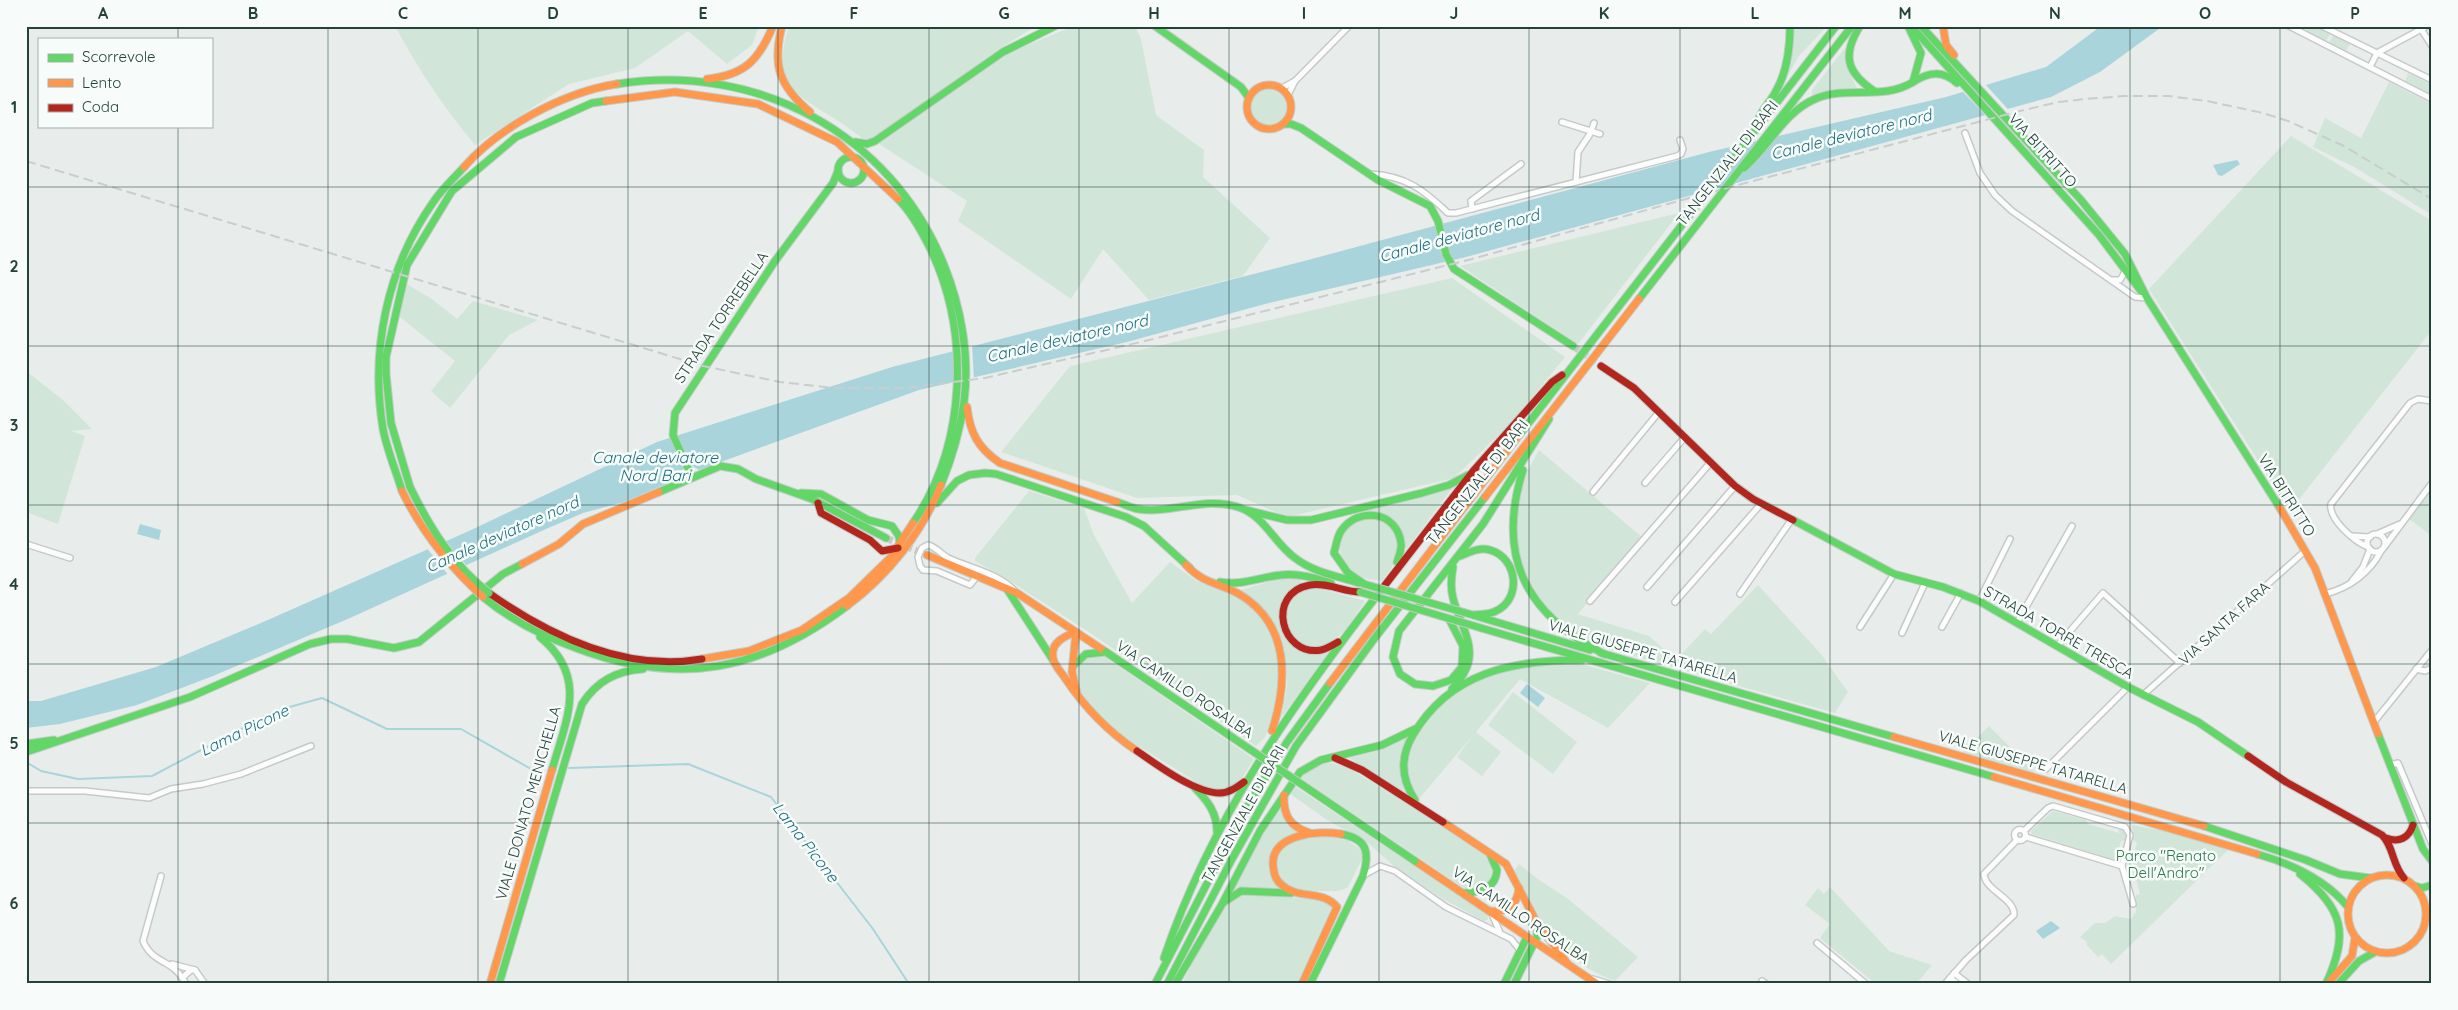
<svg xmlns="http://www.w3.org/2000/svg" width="2458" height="1010" font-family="Quicksand,sans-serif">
	<rect width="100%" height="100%" fill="#e8edeb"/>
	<g fill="#d1e6d8">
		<path d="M 395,26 L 759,26 L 752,45 L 727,64 L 688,31 L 635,68 L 569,84 L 475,145 C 444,108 418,69 395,26 Z"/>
		<path d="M 789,26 L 1036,26 L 990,55 L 867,142 C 855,133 844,124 832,117 C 789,91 772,80 789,26 Z"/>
		<polygon points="1074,26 1135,26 1141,39 1156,115 1204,150 1203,177 1270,238 1243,276 1149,300 1103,249 1071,299 958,221 967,201 879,144 1013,51"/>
		<polygon points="1794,26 1827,26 1798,57 1786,79"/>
		<polygon points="2308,26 2315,26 2330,34 2326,41 2306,31"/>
		<polygon points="2333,35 2350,44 2346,51 2329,43"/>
		<polygon points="1845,48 1847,68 1857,88 1812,95 1812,90"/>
		<polygon points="2408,73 2432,85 2432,95 2405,81"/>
		<polygon points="2389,82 2432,104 2432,215 2356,168 2313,147 2325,118 2361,138"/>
		<circle cx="1269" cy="107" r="19"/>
		<polygon points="2291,136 2432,221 2432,330 2290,511 2149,289"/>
		<polygon points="1679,213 1578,344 1460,266"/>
		<polygon points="1452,278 1565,357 1513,421 1454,478 1287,517 1237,495 1137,498 1001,452 1070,366"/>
		<polygon points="405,283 432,299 457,319 473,301 538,320 509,335 450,408 431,391 455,361 396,314"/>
		<polygon points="26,371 63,400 92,429 71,431 85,436 58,524 26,512"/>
		<polygon points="1539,450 1642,537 1578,614 1649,636 1676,660 1705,629 1711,634 1758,585 1821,654 1848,692 1835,713 1594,645 1585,641 1547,611 1529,584 1522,565 1514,529 1521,483"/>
		<path d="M 1453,487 L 1406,550 C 1405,530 1386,513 1367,510 Z"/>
		<polygon points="2432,490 2432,536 2409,519"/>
		<polygon points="1029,491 1084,508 1094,535 1132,603 1170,562 1197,581 1235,595 1250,605 1263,620 1279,648 1281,693 1274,719 1265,737 1256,746 1093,635 1002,576 975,561 975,558"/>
		<path d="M 1375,516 C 1407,533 1403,556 1382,581 C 1373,579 1362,579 1354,575 C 1338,566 1336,541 1346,526 C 1352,517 1366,518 1375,516 Z"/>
		<path d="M 1278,579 L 1300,579 L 1301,582 L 1279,618 C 1280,628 1283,635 1290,643 L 1328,653 L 1281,718 L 1287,687 L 1287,671 L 1281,641 L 1241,590 Z"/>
		<path d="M 1310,586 L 1365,601 C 1357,613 1348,628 1337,638 C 1308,664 1269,627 1290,598 C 1294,593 1304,589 1310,586 Z"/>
		<polygon points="1102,655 1254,759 1240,781 1228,790 1208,789 1124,737 1101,719 1079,689 1076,680 1077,667 1085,657"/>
		<path d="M 1538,663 L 1577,663 L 1650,683 L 1608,728 L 1520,679 L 1476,732 L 1501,752 L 1482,776 L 1457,757 L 1473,735 L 1419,799 C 1411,794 1409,786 1407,776 C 1401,741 1440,702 1469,686 C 1491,673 1513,667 1538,663 Z"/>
		<polygon points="1513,692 1577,742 1553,774 1488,725"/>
		<polygon points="1989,726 2036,773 1963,752"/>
		<path d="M 1408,736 C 1401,757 1398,770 1405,792 L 1349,758 L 1371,752 Z"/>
		<polygon points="1333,763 1352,770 1483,851 1494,863 1494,877 1485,889 1467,890 1299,777 1322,764"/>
		<polygon points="1293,785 1487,914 1488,920 1484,921 1443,899 1394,866 1368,843 1327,820 1289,793"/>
		<path d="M 1280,804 L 1298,833 C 1283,841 1261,854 1271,875 C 1274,881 1280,886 1284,891 L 1231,892 Z"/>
		<polygon points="2053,811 2086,820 2088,824 2119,833 2118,829 2122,830 2125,834 2126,840 2121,841 2118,854 2123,854 2121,859 2118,861 2032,834 2031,831"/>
		<polygon points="2132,825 2171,832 2229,849 2111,964 2102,954 2098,957 2086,944 2087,942 2080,937 2095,923 2105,923 2115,916 2131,919 2136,912 2136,895 2140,894 2135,875 2130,875 2128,865 2130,854 2133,856 2137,843 2133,840"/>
		<path d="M 1326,833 L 1342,836 L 1365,853 L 1348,887 C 1338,893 1329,891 1318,891 C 1300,890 1278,890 1276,867 C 1276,861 1278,853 1282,849 C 1292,838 1312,836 1326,833 Z"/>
		<path d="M 1519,864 L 1539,880 L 1567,898 L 1638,957 L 1615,981 C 1559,961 1539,920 1514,871 Z"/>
		<polygon points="1830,887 1889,951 1932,965 1916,984 1876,984 1820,938 1830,924 1805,905 1818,888 1824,894"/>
		<polygon points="1243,894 1321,899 1330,902 1333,912 1298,984 1182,984 1207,934 1229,900"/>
	</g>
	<g fill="#a9d4db">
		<polygon points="2101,26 2163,26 2100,72 2051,97 1466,257 1265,304 1127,342 919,390 699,470 691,465 682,470 680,478 624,502 583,513 546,529 350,618 213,676 137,705 60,724 26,728 26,701 41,701 156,667 261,623 469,531 657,442 892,367 1308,260 1709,152 1946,97 2046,67"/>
		<polygon points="2237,160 2240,164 2222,176 2218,175 2213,165"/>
		<polygon points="140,524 161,530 159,540 137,534"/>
		<polygon points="1527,684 1545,698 1538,707 1520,693"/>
		<polygon points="2051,921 2060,928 2043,939 2036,931"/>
	</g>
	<g fill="#e8edeb">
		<polygon points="1984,83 2006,107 2010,112 1988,118 1961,90"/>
		<polygon points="972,344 974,381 954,385 954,348"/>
		<polygon points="444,539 468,567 449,576 426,547"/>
	</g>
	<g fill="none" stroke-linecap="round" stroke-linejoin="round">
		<g stroke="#a9d4db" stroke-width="2">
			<polyline points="26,762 41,771 78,779 152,776 275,711 322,698 387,729 461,729 531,769 543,768"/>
			<polyline points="569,768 688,764 771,797 873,929 909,984"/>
		</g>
		<g stroke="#c1cbc8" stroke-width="7" stroke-dasharray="7 3.5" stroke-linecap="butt">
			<polyline points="1573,346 1601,366"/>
			<polyline points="886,538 927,555"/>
		</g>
		<g stroke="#c5cac8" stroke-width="8">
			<g id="street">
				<polyline points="2289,26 2432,99"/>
				<polyline points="2322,26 2432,80"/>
				<polyline points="2421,29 2432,46"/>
				<polyline points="2370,67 2377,53 2427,26"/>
				<polyline points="1282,88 1295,81 1349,26"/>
				<polyline points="1288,95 1295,81"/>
				<polyline points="1562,122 1600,134"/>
				<polyline points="1965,133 1980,173 1995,195 2012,211 2135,297 2147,298"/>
				<path d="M 1371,174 C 1406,176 1424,190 1448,213 L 1456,213 L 1677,156 L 1681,154 L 1683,149 L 1680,140"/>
				<polyline points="1576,182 1578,152 1590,134 1594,123"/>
				<polyline points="1472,209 1471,201 1521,164"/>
				<polyline points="2112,280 2120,280 2125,272 2124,268"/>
				<polyline points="1645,483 1685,437"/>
				<polyline points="1593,492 1659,412"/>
				<polyline points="2377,534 2400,524"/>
				<circle cx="2376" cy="543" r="9"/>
				<polyline points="2351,536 2370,537"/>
				<polyline points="26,544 70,558"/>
				<polyline points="2385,546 2432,483"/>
				<path d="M 2368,547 C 2355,542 2328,519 2331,504 L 2410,403 L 2418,399 L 2432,401"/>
				<path d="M 977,576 L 970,585 L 937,571 L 923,570 L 920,566 L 918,557 L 922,548 L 928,545 C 936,547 941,554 948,558 C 970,568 998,573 1015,591"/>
				<polyline points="2352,581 2363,567 2370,549"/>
				<polyline points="1647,587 1735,486"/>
				<polyline points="1740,594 1792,519"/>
				<path d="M 2325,594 C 2349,588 2370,573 2381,551"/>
				<polyline points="1590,601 1711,462"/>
				<polyline points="1979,601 2010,539"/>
				<polyline points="1675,602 1761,504"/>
				<polyline points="2018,621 2072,526"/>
				<polyline points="1860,627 1894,574"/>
				<polyline points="1942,627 1961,593"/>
				<polyline points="1902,633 1925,583"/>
				<polyline points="2058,645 2103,593 2180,663"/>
				<polyline points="2416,669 2425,671 2432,668"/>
				<polyline points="2143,695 2305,551"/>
				<polyline points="2374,722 2432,650"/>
				<polyline points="2390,765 2398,763 2432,844"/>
				<polyline points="2046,769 2128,687"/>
				<polyline points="26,791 85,791 149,798 171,789 203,784 241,774 311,746"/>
				<circle cx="2020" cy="835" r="5.5"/>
				<polyline points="2024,831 2048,808 2053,806 2125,827 2130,835 2122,866 2026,837"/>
				<polyline points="2122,866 2133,904"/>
				<polyline points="1364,875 1380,866 1395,871 1446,907 1511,939 1520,950"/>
				<path d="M 161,876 L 143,941 C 154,966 172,957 186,984"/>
				<polyline points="1492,914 1500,933"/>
				<polyline points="1817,943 1866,984"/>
				<polyline points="172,964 195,970"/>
				<polyline points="1954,973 1968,984"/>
				<polyline points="183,977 191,970 195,970 205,984"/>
				<polyline points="1950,978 1958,984"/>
				<polyline points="1593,979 1609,984"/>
				<polyline points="1762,981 1766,984"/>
				<path d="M 1945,984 L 1966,960 L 2014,915 C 2015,898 1985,891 1984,874 L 2017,840"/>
			</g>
		</g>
		<g stroke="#c3cbc8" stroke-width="9">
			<g id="fast">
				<polyline points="1155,26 1241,87 1249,98"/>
				<path d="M 1860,26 C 1842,55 1846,72 1874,91"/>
				<polyline points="1911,26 2099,235 2141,291"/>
				<polyline points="1921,26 2081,200 2125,254 2147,298 2280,508"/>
				<path d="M 1913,82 C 1929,72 1942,70 1957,83"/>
				<path d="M 617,84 C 756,62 891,133 944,265 C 961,307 970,356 964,402 C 960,431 952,458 941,485"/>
				<path d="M 1759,118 C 1763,108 1771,101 1776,91 C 1787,72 1790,48 1790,26"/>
				<polyline points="1283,124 1291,124 1301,128 1378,180 1430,206 1438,221 1446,254 1454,269 1573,346"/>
				<polyline points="855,142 867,144 875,141 1003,52 1055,26"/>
				<circle cx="851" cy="170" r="13"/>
				<path d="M 1744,168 C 1769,147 1784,112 1815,99 C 1847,85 1883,101 1913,82 L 1921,53 L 1908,26"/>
				<path d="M 898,199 C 911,212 921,230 929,246 C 971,331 967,444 913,523"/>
				<polyline points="1639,299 1852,26"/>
				<polyline points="1520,434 1836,26"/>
				<path d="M 1523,470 C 1496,556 1525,614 1604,654"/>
				<polyline points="692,477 673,435 675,413 775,261 833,183 838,171"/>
				<polyline points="410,487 391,423 386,374 386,357 407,265 452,191 516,137 592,103 606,101"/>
				<path d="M 402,491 C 396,471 387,450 383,429 C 370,350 387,267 434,201 C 442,189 454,178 464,167"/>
				<polyline points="659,492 720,466 738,469 756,479 812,499 886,538"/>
				<polyline points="801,493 821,494 868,520 892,526 899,536 900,547"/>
				<path d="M 1117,502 C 1124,504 1131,508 1138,509 C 1172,514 1205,496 1238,507 C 1264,515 1274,543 1295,558 C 1313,572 1337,576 1359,583"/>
				<polyline points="937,503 957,481 969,475 985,473 996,474 1126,517 1144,526 1190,568"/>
				<polyline points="1246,510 1287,520 1311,520 1422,493 1449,485 1468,475"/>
				<polyline points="1793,520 1894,574 1943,587 1979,601 2128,687 2198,722 2248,756"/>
				<path d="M 1460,556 C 1470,552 1479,547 1490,550 C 1518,558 1522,599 1496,611 C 1489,615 1481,614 1473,615"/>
				<path d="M 1220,582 C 1242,586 1260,577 1281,575 C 1298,573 1315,578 1331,583"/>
				<path d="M 1364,584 L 1348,573 L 1334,553 C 1336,546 1337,537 1341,531 C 1358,506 1397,511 1401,543 C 1402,549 1399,556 1397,562"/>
				<polyline points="1007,589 1053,660"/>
				<path d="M 483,597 C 511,620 542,636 576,648 C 679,687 761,671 847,606"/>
				<polyline points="1476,616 1590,650"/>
				<polyline points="1449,619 1463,646 1462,667 1451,680 1433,686 1415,684 1400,674 1393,657 1399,631 1483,524 1549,419"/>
				<polyline points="1481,628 1994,777"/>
				<path d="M 540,637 C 589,677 566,720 552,770"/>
				<polyline points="1601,653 1894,737"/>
				<polyline points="1074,665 1086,654 1106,652"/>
				<path d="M 1452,689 C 1456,684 1461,679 1464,673 C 1479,648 1459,623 1453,598 C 1450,587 1451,578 1453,567"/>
				<polyline points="2378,734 2423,849 2432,861"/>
				<polyline points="26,744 54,740"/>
				<polyline points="26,752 190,697 310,644 331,639 347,639 394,648 419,642 503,574 522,564"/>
				<path d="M 1195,788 C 1208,801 1217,813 1217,832"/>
				<path d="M 1415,800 C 1401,779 1400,757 1413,735 C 1450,672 1513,660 1582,660"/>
				<polyline points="2204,826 2306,860 2340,874 2370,878"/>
				<path d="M 2257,854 C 2292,864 2325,879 2348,907"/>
				<path d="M 2300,874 C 2344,909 2349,934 2326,984"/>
				<polyline points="2415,886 2422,888 2432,885"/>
				<path d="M 1465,893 C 1481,892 1496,888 1497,870 L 1490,854"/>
				<polyline points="1224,902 1241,891 1291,893"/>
				<path d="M 1164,958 C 1211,819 1293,704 1382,589"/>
				<path d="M 499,984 L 582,704 C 597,681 616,671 643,669"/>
				<polyline points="1155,984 1244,812 1287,742 1330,683"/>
				<polyline points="1167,984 1232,859 1296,746 1374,639 1485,497"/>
				<polyline points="1175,984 1221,906 1260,831 1300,772 1321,760 1382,745 1415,729"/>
				<path d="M 1310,984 L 1363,876 C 1370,853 1368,839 1341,834"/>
				<polyline points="1504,984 1527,937"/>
				<polyline points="1514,984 1537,937 1537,925"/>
				<polyline points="2338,984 2359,961 2375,952"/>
			</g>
		</g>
		<g stroke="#c3cbc8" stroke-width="9">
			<g id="slow">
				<path d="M 782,26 C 772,65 779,86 810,112"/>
				<polyline points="1943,26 1946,45 1954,55"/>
				<path d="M 707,79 C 745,75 759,60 773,26"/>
				<circle cx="1269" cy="107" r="22"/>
				<polyline points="606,101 675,92 758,104 837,142 898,199"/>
				<path d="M 464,167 C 499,127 564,92 617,84"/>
				<path d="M 967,407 C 970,433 978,448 1000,463 L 1117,502"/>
				<polyline points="1485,497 1639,299"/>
				<polyline points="2280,508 2315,568 2378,734"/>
				<polyline points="927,555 1017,593 1106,652"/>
				<polyline points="522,564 559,544 583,524 659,492"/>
				<path d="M 1186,565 C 1205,585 1218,582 1239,594 C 1290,624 1288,681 1272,731"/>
				<path d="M 847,606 C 888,575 922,533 941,485"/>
				<polyline points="702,659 749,651 802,630 849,598 890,558 913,523"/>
				<polyline points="1330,683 1520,434"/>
				<path d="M 1077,693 L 1072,672 L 1076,632 C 1064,636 1050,643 1053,658 C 1054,665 1061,672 1065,678 C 1085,708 1107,731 1137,751"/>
				<polyline points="1894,737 2204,826"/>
				<polyline points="1994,777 2257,854"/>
				<path d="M 1284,795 C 1283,815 1290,827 1310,833"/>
				<polyline points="1443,822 1506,864 1537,923 1567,963"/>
				<polyline points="1415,861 1597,984"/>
				<circle cx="2387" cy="914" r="39"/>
				<path d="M 1490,911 C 1507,913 1517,906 1519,888"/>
				<polyline points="2330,981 2352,956 2355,938"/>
				<polyline points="490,984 552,770"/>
				<path d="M 1302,984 L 1337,907 C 1322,889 1298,900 1282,885 C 1275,880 1274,873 1273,865 C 1271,834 1319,830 1341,834"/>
			</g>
		</g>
		<g stroke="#c3cbc8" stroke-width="9">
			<g id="jam">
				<polyline points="1601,366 1634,388 1735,486 1753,499 1793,520"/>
				<polyline points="818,503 821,513 870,540 882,551 898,548"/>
				<polyline points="1382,589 1474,470 1552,382 1562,375"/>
				<path d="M 489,593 C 550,636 626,672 702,659"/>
				<path d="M 1338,642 C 1333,645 1326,649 1321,650 C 1281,657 1265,593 1310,585 C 1327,582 1344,592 1360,592"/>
				<path d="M 1137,751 C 1157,765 1195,793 1220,793 C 1229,793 1237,787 1244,782"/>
				<path d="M 2248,756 L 2286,782 L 2382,835 C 2394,847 2392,865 2404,878"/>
				<polyline points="1335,758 1362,770 1443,822"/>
				<path d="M 2386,838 C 2399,843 2409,838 2413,825"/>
			</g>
		</g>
		<use href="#street" stroke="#fcfcfc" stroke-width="5"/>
		<use href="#fast" stroke="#63d668" stroke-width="7"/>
		<use href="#slow" stroke="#ff974d" stroke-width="7"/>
		<use href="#jam" stroke="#b3261e" stroke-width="7"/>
		<polyline stroke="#c9cdcc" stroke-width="2" stroke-dasharray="10 5" stroke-linecap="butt" points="26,161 703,366 780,382 834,388 906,388 985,378 1145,341 1472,259 1700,195 2020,111 2058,102 2086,99 2125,96 2168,96 2207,101 2263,113 2288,121 2344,146 2432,199"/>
		<g stroke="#c3cbc8" stroke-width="9" stroke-linecap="butt">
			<g id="fast-bridge">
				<path d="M 410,487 C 430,528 453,565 489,593"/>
				<polyline points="1364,584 1473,615"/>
				<polyline points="1360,592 1481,628"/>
				<polyline points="1106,652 1415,861"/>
			</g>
		</g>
		<g stroke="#c3cbc8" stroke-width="9" stroke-linecap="butt">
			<path id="slow-bridge" d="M 402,491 C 422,532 449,566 483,597"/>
		</g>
		<use href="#fast-bridge" stroke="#63d668" stroke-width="7"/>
		<use href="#slow-bridge" stroke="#ff974d" stroke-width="7"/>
	</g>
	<path fill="none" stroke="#24423a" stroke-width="1" stroke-opacity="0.55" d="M 178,26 L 178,39M 328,26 L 328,984M 478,26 L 478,984M 628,26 L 628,984M 778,26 L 778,984M 929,26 L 929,984M 1079,26 L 1079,984M 1229,26 L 1229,984M 1379,26 L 1379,984M 1529,26 L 1529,984M 1680,26 L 1680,984M 1830,26 L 1830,984M 1980,26 L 1980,984M 2130,26 L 2130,984M 2280,26 L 2280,984M 178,126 L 178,984M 26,187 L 2432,187M 26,346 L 2432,346M 26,505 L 2432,505M 26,664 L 2432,664M 26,823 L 2432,823"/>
	<g text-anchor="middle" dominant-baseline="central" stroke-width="5" stroke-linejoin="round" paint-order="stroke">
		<g font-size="15" fill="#24423a" stroke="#f7fbf9">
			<text transform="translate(2043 150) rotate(48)">VIA BITRITTO</text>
			<text transform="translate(1727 163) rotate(-52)">TANGENZIALE DI BARI</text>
			<text transform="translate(721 317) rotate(-56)">STRADA TORREBELLA</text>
			<text transform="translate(1477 482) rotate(-52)">TANGENZIALE DI BARI</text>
			<text transform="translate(2287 495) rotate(58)">VIA BITRITTO</text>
			<text transform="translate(2224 623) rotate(-42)">VIA SANTA FARA</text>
			<text transform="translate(2059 632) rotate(30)">STRADA TORRE TRESCA</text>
			<text transform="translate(1643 651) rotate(16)">VIALE GIUSEPPE TATARELLA</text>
			<text transform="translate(1185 689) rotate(34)">VIA CAMILLO ROSALBA</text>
			<text transform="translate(2033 762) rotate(16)">VIALE GIUSEPPE TATARELLA</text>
			<text transform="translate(528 803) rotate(-74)">VIALE DONATO MENICHELLA</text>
			<text transform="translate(1243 814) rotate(-61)">TANGENZIALE DI BARI</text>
			<text transform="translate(1521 915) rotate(34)">VIA CAMILLO ROSALBA</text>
		</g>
		<g font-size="15" fill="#2d7a4b" stroke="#f7fbf9">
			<text x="2166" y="855">Parco "Renato<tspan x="2166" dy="17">Dell'Andro"</tspan></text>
		</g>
		<g font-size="16" font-style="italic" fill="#1c6f80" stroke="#f7fbf9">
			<text transform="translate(1851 134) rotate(-14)">Canale deviatore nord</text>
			<text transform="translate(1459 235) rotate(-15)">Canale deviatore nord</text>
			<text transform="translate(1067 338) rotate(-13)">Canale deviatore nord</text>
			<text x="655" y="457">Canale deviatore<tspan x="655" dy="18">Nord Bari</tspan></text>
			<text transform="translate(502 534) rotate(-24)">Canale deviatore nord</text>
			<text transform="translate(244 730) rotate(-26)">Lama Picone</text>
			<text transform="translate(806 842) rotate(52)">Lama Picone</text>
		</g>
	</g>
	<rect width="2458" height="1010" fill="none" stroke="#f7fbf9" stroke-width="55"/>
	<rect x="38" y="38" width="175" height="90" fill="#f7fbf9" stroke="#a3b1ad"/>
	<rect x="48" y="54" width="25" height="8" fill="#63d668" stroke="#a3b1ad"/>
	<text x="82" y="62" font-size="15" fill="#24423a">Scorrevole</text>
	<rect x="48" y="79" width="25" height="8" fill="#ff974d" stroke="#a3b1ad"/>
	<text x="82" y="88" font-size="15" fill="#24423a">Lento</text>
	<rect x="48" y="104" width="25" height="8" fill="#b3261e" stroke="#a3b1ad"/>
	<text x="82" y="112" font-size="15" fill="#24423a">Coda</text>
	<rect x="28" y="28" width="2402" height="954" fill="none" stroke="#24423a" stroke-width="2"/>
	<g font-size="16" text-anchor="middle" font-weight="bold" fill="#24423a">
		<text x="103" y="19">A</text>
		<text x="253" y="19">B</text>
		<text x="403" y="19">C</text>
		<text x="553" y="19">D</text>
		<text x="703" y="19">E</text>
		<text x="854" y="19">F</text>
		<text x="1004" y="19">G</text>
		<text x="1154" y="19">H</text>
		<text x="1304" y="19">I</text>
		<text x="1454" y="19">J</text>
		<text x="1604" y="19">K</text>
		<text x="1755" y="19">L</text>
		<text x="1905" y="19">M</text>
		<text x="2055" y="19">N</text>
		<text x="2205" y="19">O</text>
		<text x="2355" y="19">P</text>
		<text x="14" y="113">1</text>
		<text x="14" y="272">2</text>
		<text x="14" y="431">3</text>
		<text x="14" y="590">4</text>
		<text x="14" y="749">5</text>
		<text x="14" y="909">6</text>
	</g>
</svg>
